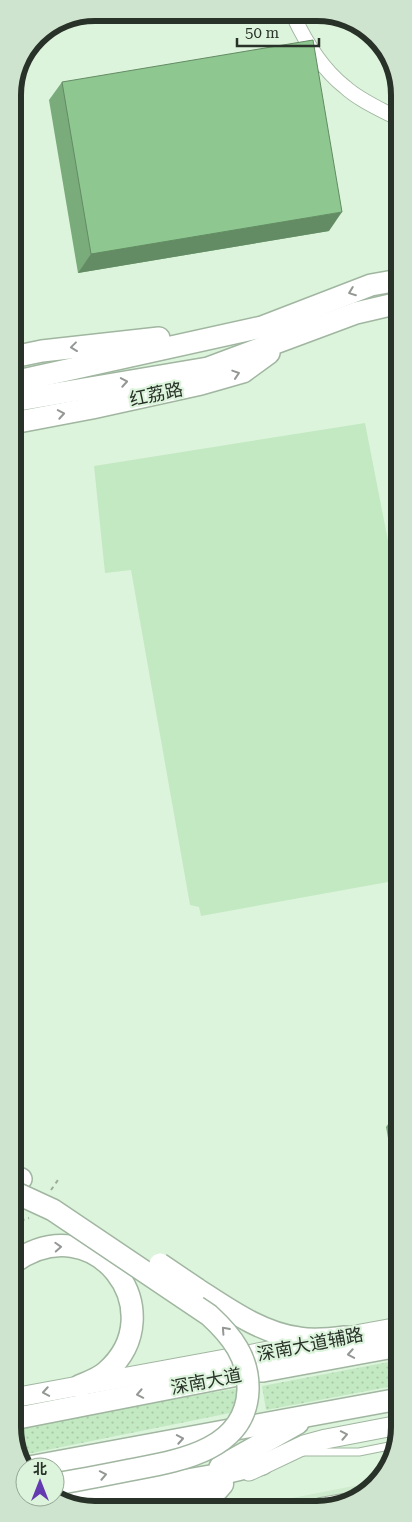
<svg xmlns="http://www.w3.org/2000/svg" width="412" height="1522" font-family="'Roboto Serif','Noto Sans SC',serif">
	<defs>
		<pattern id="grass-dots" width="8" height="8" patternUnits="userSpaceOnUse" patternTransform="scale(1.25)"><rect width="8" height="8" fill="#c3e9c2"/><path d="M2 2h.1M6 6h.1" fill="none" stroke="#a8c8a7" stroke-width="1.8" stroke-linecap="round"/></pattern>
	</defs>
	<rect width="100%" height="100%" fill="#ddf4dc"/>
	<polygon fill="#ceebce" points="379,1481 328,1509 241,1508"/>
	<g fill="url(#grass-dots)">
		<polygon points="399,1360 399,1385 266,1410 262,1386"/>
		<polygon points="246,1387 250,1409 22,1455 13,1438 13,1428 143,1404"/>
	</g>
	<polygon fill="#c3e9c2" points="365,423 399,597 399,880 201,916 199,907 190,905 131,570 105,573 94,466"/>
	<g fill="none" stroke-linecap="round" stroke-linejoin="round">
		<g stroke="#a0b6a0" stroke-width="9">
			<g id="service">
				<polyline points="303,1452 359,1452 394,1445"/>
				<polyline points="318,1502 352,1496"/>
			</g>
		</g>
		<g stroke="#a0b6a0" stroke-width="16">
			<path id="minor" d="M 293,15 C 305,41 322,69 345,87 C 359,100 382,110 399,119"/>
		</g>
		<g stroke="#a0b6a0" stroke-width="21">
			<g id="secondary">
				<polyline points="13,1398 399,1327"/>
				<polyline points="249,1471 304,1445 326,1439 399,1425"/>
				<polyline points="116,1508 179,1497 217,1486"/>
			</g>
		</g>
		<g stroke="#a0b6a0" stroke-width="24">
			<g id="primary">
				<polyline points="13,357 42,351 159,338"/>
				<polyline points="13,382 262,327 371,285 399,280"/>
				<polyline points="13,401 208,368 356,313 399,303"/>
				<polyline points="13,423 92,408 201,384 243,372 269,353"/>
				<polyline points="13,1175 21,1179"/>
				<path d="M 13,1263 C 95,1203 175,1312 106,1372 C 98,1379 88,1382 79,1386"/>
				<path d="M 197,1289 C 228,1309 261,1333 299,1338 C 314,1341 330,1339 345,1337"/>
				<polyline points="13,1419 248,1373 256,1371 263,1371 399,1346"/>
				<polyline points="29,1467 399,1399"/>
				<polyline points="220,1467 298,1423"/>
				<polyline points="65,1501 216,1475 262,1464"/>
			</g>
		</g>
		<g stroke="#a0b6a0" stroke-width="25">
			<path id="trunk" d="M 184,1508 C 200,1504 211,1498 222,1484"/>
		</g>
		<g stroke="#9cae9b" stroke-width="2" stroke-dasharray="4 4" stroke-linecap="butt">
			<polyline points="51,1190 58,1180"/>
			<polyline points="13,1223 29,1218"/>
		</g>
		<use href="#service" stroke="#fff" stroke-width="7"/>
		<use href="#minor" stroke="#fff" stroke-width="14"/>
		<use href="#secondary" stroke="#fff" stroke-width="19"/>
		<use href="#primary" stroke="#fff" stroke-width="21"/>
		<use href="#trunk" stroke="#fff" stroke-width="22"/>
		<g stroke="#a0b6a0" stroke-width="24" stroke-linecap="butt">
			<g id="primary-bridge">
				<path d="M 14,1192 L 53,1210 L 209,1315 C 232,1336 249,1358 248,1390 C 246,1451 177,1461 130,1470 C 105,1475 80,1480 55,1484"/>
				<polyline points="160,1264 197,1289"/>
			</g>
		</g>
		<use href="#primary-bridge" stroke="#fff" stroke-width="21"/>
	</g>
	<g fill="#7aab7b">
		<polygon points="62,82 329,231 78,273 49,100"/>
		<polygon points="396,1113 399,1113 399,1198 386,1127"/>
	</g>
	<g fill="#638b64">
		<polygon points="66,25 33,45 37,37"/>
		<polygon points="342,212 329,231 78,273 91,254"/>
	</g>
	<g fill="#8ec78f" stroke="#638b64">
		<polygon points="313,40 342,212 91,254 62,82"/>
		<polygon points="396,1113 399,1113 399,1133"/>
		<polygon points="326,1498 328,1509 282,1509 281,1506"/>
	</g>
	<defs><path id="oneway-chevron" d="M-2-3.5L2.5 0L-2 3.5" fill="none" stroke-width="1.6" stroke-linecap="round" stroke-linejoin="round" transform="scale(1.25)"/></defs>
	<g stroke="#949894">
		<use href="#oneway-chevron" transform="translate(352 292) rotate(159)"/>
		<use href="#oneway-chevron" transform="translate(74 347) rotate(173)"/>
		<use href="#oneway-chevron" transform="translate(236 374) rotate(-18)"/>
		<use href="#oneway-chevron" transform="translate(124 382) rotate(-10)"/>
		<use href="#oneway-chevron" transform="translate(61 414) rotate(-10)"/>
		<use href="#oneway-chevron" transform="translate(58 1247) rotate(-3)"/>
		<use href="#oneway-chevron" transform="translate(225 1330) rotate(-132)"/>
		<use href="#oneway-chevron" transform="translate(351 1354) rotate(170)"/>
		<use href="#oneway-chevron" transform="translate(46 1392) rotate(170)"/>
		<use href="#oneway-chevron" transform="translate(140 1394) rotate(169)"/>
		<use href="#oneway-chevron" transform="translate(344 1435) rotate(-11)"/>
		<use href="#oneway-chevron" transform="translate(180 1439) rotate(-10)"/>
		<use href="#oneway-chevron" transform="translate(103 1475) rotate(-11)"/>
	</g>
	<g text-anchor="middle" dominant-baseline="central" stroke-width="4.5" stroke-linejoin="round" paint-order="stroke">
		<g font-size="18" fill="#293229" stroke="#ddf4dc">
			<text transform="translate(156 394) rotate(-12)">红荔路</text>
			<text transform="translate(310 1344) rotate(-11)">深南大道辅路</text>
			<text transform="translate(206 1381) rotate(-11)">深南大道</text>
		</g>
	</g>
	<path d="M0 0H412V1522H0ZM95 21H317A74 74 0 0 1 391 95V1427A74 74 0 0 1 317 1501H95A74 74 0 0 1 21 1427V95A74 74 0 0 1 95 21Z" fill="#cfe4ce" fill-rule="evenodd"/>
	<path fill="none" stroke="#293229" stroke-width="6" d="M95 21H317A74 74 0 0 1 391 95V1427A74 74 0 0 1 317 1501H95A74 74 0 0 1 21 1427V95A74 74 0 0 1 95 21Z"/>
	<g transform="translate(40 1482)"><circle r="24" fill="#ddf4dc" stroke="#95a694"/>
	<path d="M0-4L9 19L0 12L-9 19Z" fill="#643ab1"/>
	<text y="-8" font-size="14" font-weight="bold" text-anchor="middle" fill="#293229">北</text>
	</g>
	<path d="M237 38v8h82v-8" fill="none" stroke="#293229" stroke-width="2.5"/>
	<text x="245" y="38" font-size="15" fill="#293229" stroke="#ddf4dc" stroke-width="4" paint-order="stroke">50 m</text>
</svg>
